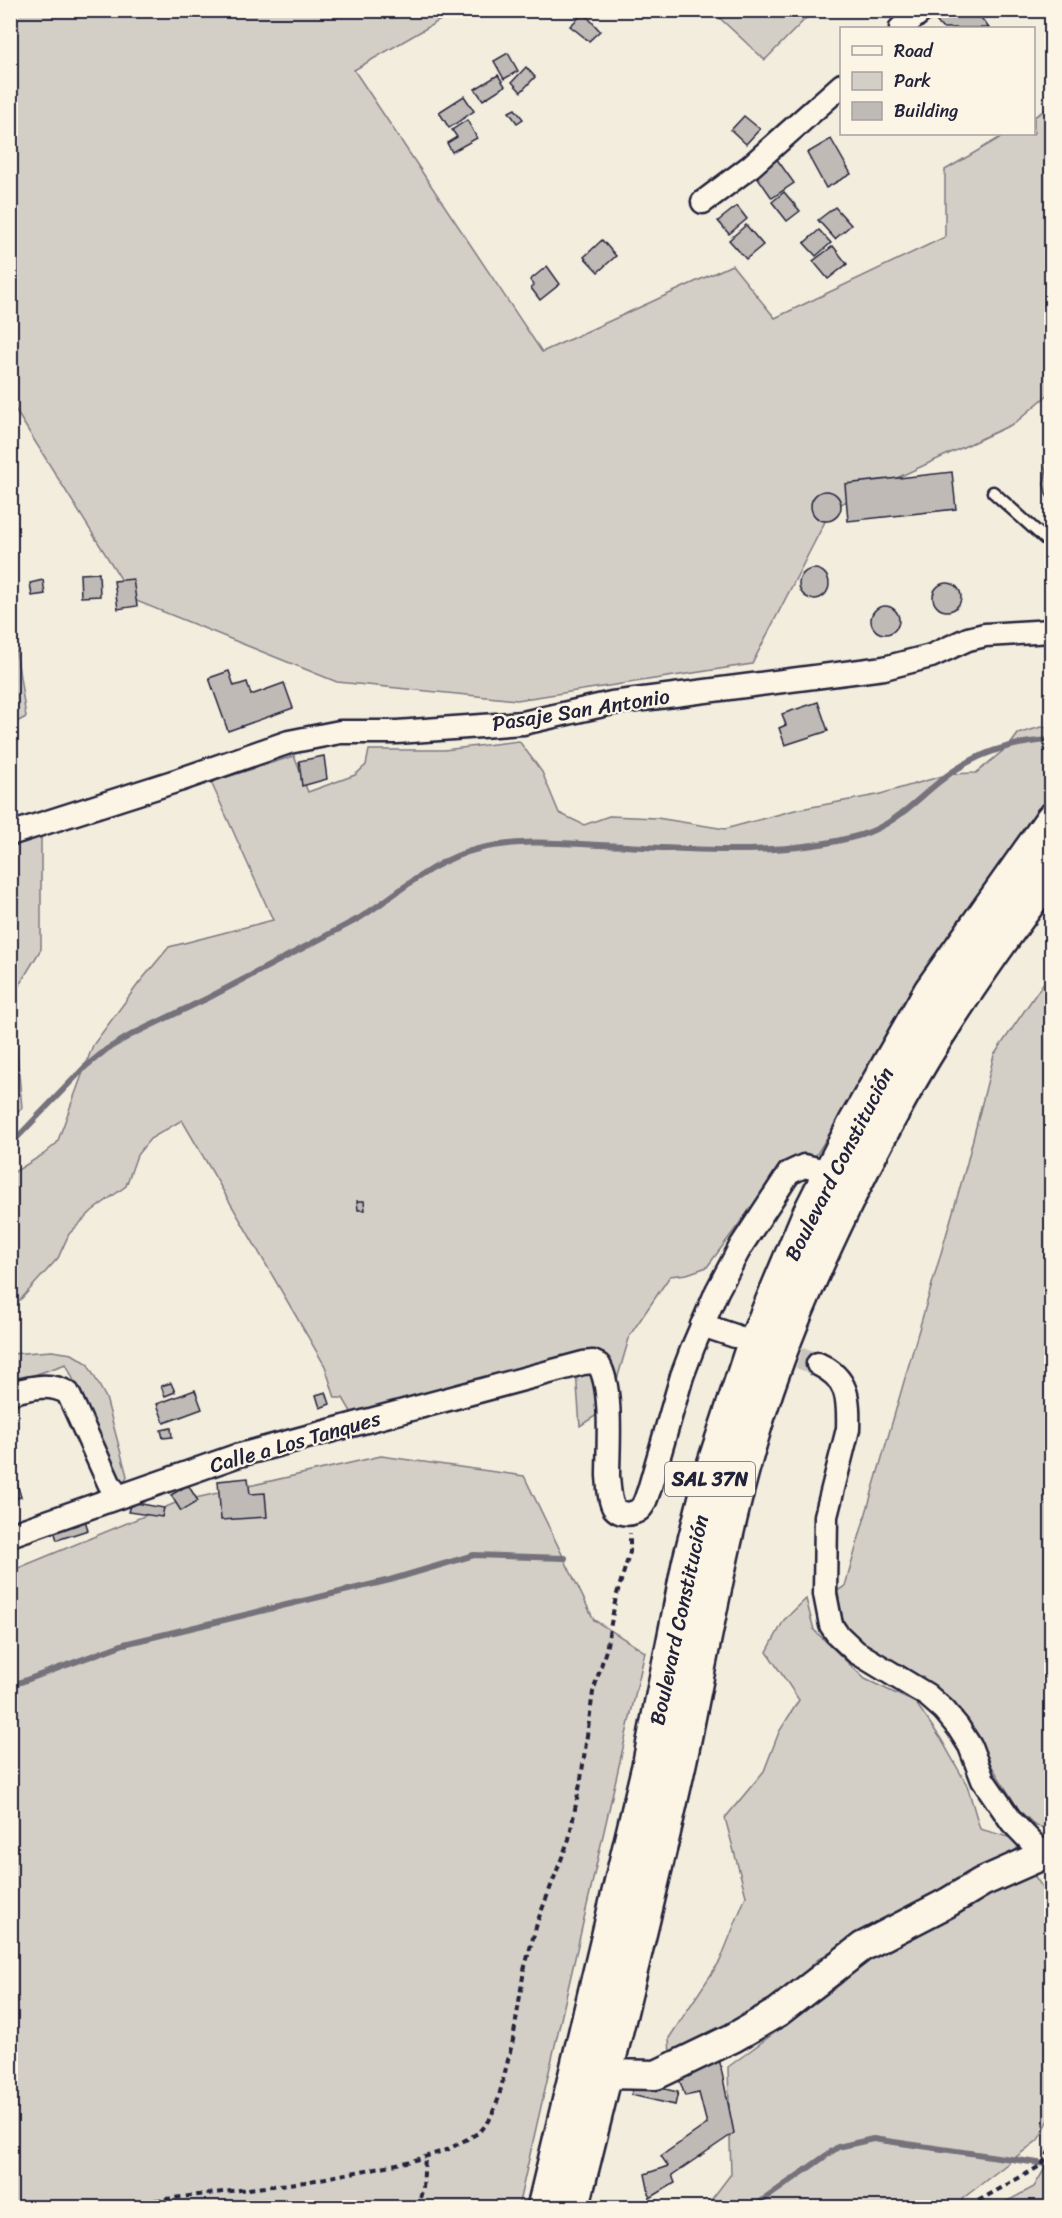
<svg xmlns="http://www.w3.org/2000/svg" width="1062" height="2218" font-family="Sriracha,sans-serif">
	<rect width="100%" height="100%" fill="#f3edde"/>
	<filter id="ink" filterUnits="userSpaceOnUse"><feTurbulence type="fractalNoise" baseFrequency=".0167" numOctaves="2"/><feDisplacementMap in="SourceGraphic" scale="12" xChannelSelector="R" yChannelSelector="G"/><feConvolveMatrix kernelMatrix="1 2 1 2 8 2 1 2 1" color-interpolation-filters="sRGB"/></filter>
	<g filter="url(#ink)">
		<g fill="#d4cfc6" stroke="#7b7880" stroke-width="1.5">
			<polygon points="11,11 456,11 354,70 542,352 732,265 775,318 945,237 945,170 1006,134 1034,134 1034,117 1051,106 1051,392 1015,423 832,508 752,664 517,700 337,682 134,600 11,403"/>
			<polygon points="712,11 813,11 765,60"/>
			<polygon points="13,631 26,717 11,725 10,632"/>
			<polygon points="1041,727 1051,727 1051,798 1031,827 1046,830 956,927 804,1175 773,1178 707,1267 687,1274 670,1276 630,1335 609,1407 580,1426 575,1358 354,1417 343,1398 335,1398 325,1366 182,1120 150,1139 137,1155 126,1186 92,1211 69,1234 58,1258 22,1298 11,1308 11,1174 44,1154 57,1143 93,1045 139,983 169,947 273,920 211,782 294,756 308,792 355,775 366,765 369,750 444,750 519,741 542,772 559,813 584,825 609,816 657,818 725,829 795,810 877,795 949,774 976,773 1010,745 1018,734"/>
			<polygon points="41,820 41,949 12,997 22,1108 11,1117 11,835"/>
			<polygon points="1051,972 1051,1829 1036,1826 1019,1810 965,1723 846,1635 837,1591 845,1586 967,1163 994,1055"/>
			<polygon points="52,1351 72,1354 87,1363 106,1398 127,1476 123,1486 66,1364 11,1383 10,1354"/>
			<polygon points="381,1456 524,1476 594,1620 645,1652 518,2207 11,2208 11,1571 178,1502"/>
			<polygon points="806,1599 814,1630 865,1679 916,1703 941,1739 967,1785 980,1829 1022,1841 1008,1861 916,1911 876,1922 817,1960 758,2020 670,2056 669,2038 720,1961 746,1896 725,1818 764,1771 779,1732 799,1700 767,1652 784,1620"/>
			<polygon points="1032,1872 1052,1902 1051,2116 1038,2140 962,2199 964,2207 705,2208 731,2174 728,2067 841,1984 876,1950"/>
			<polygon points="1051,2158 1051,2207 996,2207 1034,2187"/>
		</g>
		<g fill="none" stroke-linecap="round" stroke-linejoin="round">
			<g stroke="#75727b" stroke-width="6">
				<path d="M 10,1145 L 85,1067 L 107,1049 L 131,1035 L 208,998 L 358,919 C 397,895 432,860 478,849 C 517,839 560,843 600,845 C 686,848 778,859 861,835 C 894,825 914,802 939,782 C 971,755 1010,742 1052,740"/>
				<polyline points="10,1686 124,1644 390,1580 474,1555 565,1558"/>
				<polyline points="752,2208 838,2147 873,2139 1052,2165"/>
			</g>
		</g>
		<g fill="#bfbab6" stroke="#22223b" stroke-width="1.5">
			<polygon points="939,10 975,10 989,28 942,28 932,16"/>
			<polygon points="584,13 600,31 589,41 570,26"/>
			<polygon points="508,53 518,71 504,79 494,61"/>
			<polygon points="526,67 535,77 521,92 512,82"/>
			<polygon points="498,75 505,86 483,100 475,89"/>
			<polygon points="464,96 474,111 449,128 439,112"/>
			<polygon points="515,109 523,119 517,123 509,112"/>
			<polygon points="744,116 760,129 746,144 731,130"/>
			<polygon points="467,120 477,138 452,152 447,143 457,137 452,130"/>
			<polygon points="831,139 851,174 826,188 807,153"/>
			<polygon points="776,158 794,183 772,198 754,172"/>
			<polygon points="784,192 800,211 787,221 772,202"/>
			<polygon points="737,206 747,219 729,234 718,221"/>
			<polygon points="835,207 851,225 835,239 818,220"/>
			<polygon points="746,225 763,245 746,259 729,240"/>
			<polygon points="819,230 831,243 816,256 804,243"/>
			<polygon points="602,240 616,256 598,272 584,257"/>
			<polygon points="833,246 847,264 828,279 813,261"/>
			<polygon points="547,266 560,284 540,300 531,288 534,285 530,280"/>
			<polygon points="1052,458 1052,505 1046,494 1044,484 1047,463"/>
			<polygon points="952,472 956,509 848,521 845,484"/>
			<circle cx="826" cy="506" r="15"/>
			<circle cx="814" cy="584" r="15"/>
			<polygon points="99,573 100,596 81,597 80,574"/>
			<polygon points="133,579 137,606 118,609 114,581"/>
			<polygon points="43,580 45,594 32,596 30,583"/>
			<circle cx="947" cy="597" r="14"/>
			<circle cx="885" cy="620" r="14"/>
			<polygon points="229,671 234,686 247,682 251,695 284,683 293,708 228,731 209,678"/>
			<polygon points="818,702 828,731 785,745 779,728 786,725 782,714"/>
			<polygon points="324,756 327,779 302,786 299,761"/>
			<polygon points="357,1201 364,1201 365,1210 358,1210"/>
			<polygon points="171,1383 175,1392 165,1396 161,1386"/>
			<polygon points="195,1390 202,1409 164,1423 157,1404"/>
			<polygon points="326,1392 330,1404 320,1408 316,1395"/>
			<polygon points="171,1428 172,1437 163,1438 161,1430"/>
			<polygon points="15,1477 21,1497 10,1500 10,1479"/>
			<polygon points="248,1478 250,1494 265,1493 267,1517 221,1520 218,1481"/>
			<polygon points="188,1485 198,1501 181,1511 171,1495"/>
			<polygon points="131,1502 164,1508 162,1517 128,1512"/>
			<polygon points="83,1514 88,1530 57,1540 52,1524"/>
			<polygon points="719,2058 734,2133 672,2175 675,2183 650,2198 645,2174 668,2166 661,2156 707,2124 699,2093 685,2096 678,2076"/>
			<polygon points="634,2082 678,2092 675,2105 631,2095"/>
		</g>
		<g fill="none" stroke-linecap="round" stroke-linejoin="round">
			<polyline stroke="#c9c4bd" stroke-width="22" stroke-dasharray="22 11" stroke-linecap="butt" points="768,1347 818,1364"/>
			<g stroke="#22223b" stroke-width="15">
				<polyline id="service" points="993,492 1052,545"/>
			</g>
			<g stroke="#22223b" stroke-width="27">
				<g id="minor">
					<polyline points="901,28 923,10"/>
					<polyline points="703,202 751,166 842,85"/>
					<polyline points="10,834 179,780 289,742 340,732 397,732 523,723 612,703 884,668 931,656 968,639 985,635 1052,631"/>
					<polyline points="702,1325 735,1336"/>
					<path d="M 818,1364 C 848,1378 849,1398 848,1429 L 826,1516 L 825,1594 L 831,1625 L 837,1634 L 856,1652 L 927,1695 L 944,1710 L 958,1727 L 970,1746 L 983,1780 L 1012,1822 L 1043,1854"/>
					<path d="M 10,1393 C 30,1388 49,1382 68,1393 L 109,1483 L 118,1497"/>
					<path d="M 10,1535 L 236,1456 L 583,1363 L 593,1362 L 599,1365 C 613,1389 608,1447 608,1476 C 609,1485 609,1500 614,1508 C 619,1514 628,1515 635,1512 C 644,1509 646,1498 649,1490 L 682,1376 L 693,1347 L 717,1291 L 741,1246 L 789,1173 L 804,1166 L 830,1172"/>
				</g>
			</g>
			<g stroke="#22223b" stroke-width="33">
				<polyline id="tertiary" points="606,2074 656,2075 733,2038 778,2012 862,1947 947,1903 982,1882 1052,1851"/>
			</g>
			<g stroke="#22223b" stroke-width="38">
				<g id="trunk">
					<polyline points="544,2208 650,1762 689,1564 714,1465 751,1353 808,1217 855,1124 931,991 1052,820"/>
					<path d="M 572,2208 C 609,2058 647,1909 680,1759 C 708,1625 729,1488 777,1360 C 795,1310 817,1262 840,1214 C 869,1154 900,1094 936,1037 C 972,980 1011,925 1052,871"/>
				</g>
			</g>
			<g stroke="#22223b" stroke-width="4" stroke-dasharray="6 4.5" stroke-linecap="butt">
				<polyline points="969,2206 1042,2165 1052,2146"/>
				<polyline points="92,2208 305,2182 412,2161 449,2149 480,2132 489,2121 498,2100 513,2040 524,1970 538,1920 569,1839 581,1779 593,1692 606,1650 616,1597 630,1552 630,1533"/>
				<polyline points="417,2208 423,2188 425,2157"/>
			</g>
			<use href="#service" stroke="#fcf5e5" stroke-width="10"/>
			<use href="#minor" stroke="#fcf5e5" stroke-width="22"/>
			<use href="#tertiary" stroke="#fcf5e5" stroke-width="28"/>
			<use href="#trunk" stroke="#fcf5e5" stroke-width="33"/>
		</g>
	</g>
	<g text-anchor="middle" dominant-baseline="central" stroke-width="4.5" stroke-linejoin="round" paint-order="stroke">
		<rect fill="#fcf5e5" stroke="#63616e" stroke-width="1.5" x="665" y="1462" width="90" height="34" rx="4.5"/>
		<g font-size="20" font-weight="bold" fill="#22223b">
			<text x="710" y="1479">SAL 37N</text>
		</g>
		<g font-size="21" fill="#22223b" stroke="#fcf5e5">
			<text transform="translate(581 710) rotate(-9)">Pasaje San Antonio</text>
			<text transform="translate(839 1164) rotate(-63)">Boulevard Constitución</text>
			<text transform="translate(295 1442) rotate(-16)">Calle a Los Tanques</text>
			<text transform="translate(679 1620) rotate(-78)">Boulevard Constitución</text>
		</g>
	</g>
	<rect width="1062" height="2218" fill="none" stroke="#fcf5e5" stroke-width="36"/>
	<rect x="18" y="18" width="1026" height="2182" fill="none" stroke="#22223b" stroke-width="2" filter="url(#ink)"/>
	<rect x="840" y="27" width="195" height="108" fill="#fcf5e5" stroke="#a5a1a1" stroke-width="1.5"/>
	<rect x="852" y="46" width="30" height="9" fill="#fcf5e5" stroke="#a5a1a1" stroke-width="1.5"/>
	<text x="894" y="57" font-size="18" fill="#22223b">Road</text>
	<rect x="852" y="72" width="30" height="18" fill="#d4cfc6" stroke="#a5a1a1" stroke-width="1.5"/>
	<text x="894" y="87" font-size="18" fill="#22223b">Park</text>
	<rect x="852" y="102" width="30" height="18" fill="#bfbab6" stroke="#a5a1a1" stroke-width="1.5"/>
	<text x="894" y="117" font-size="18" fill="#22223b">Building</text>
</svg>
